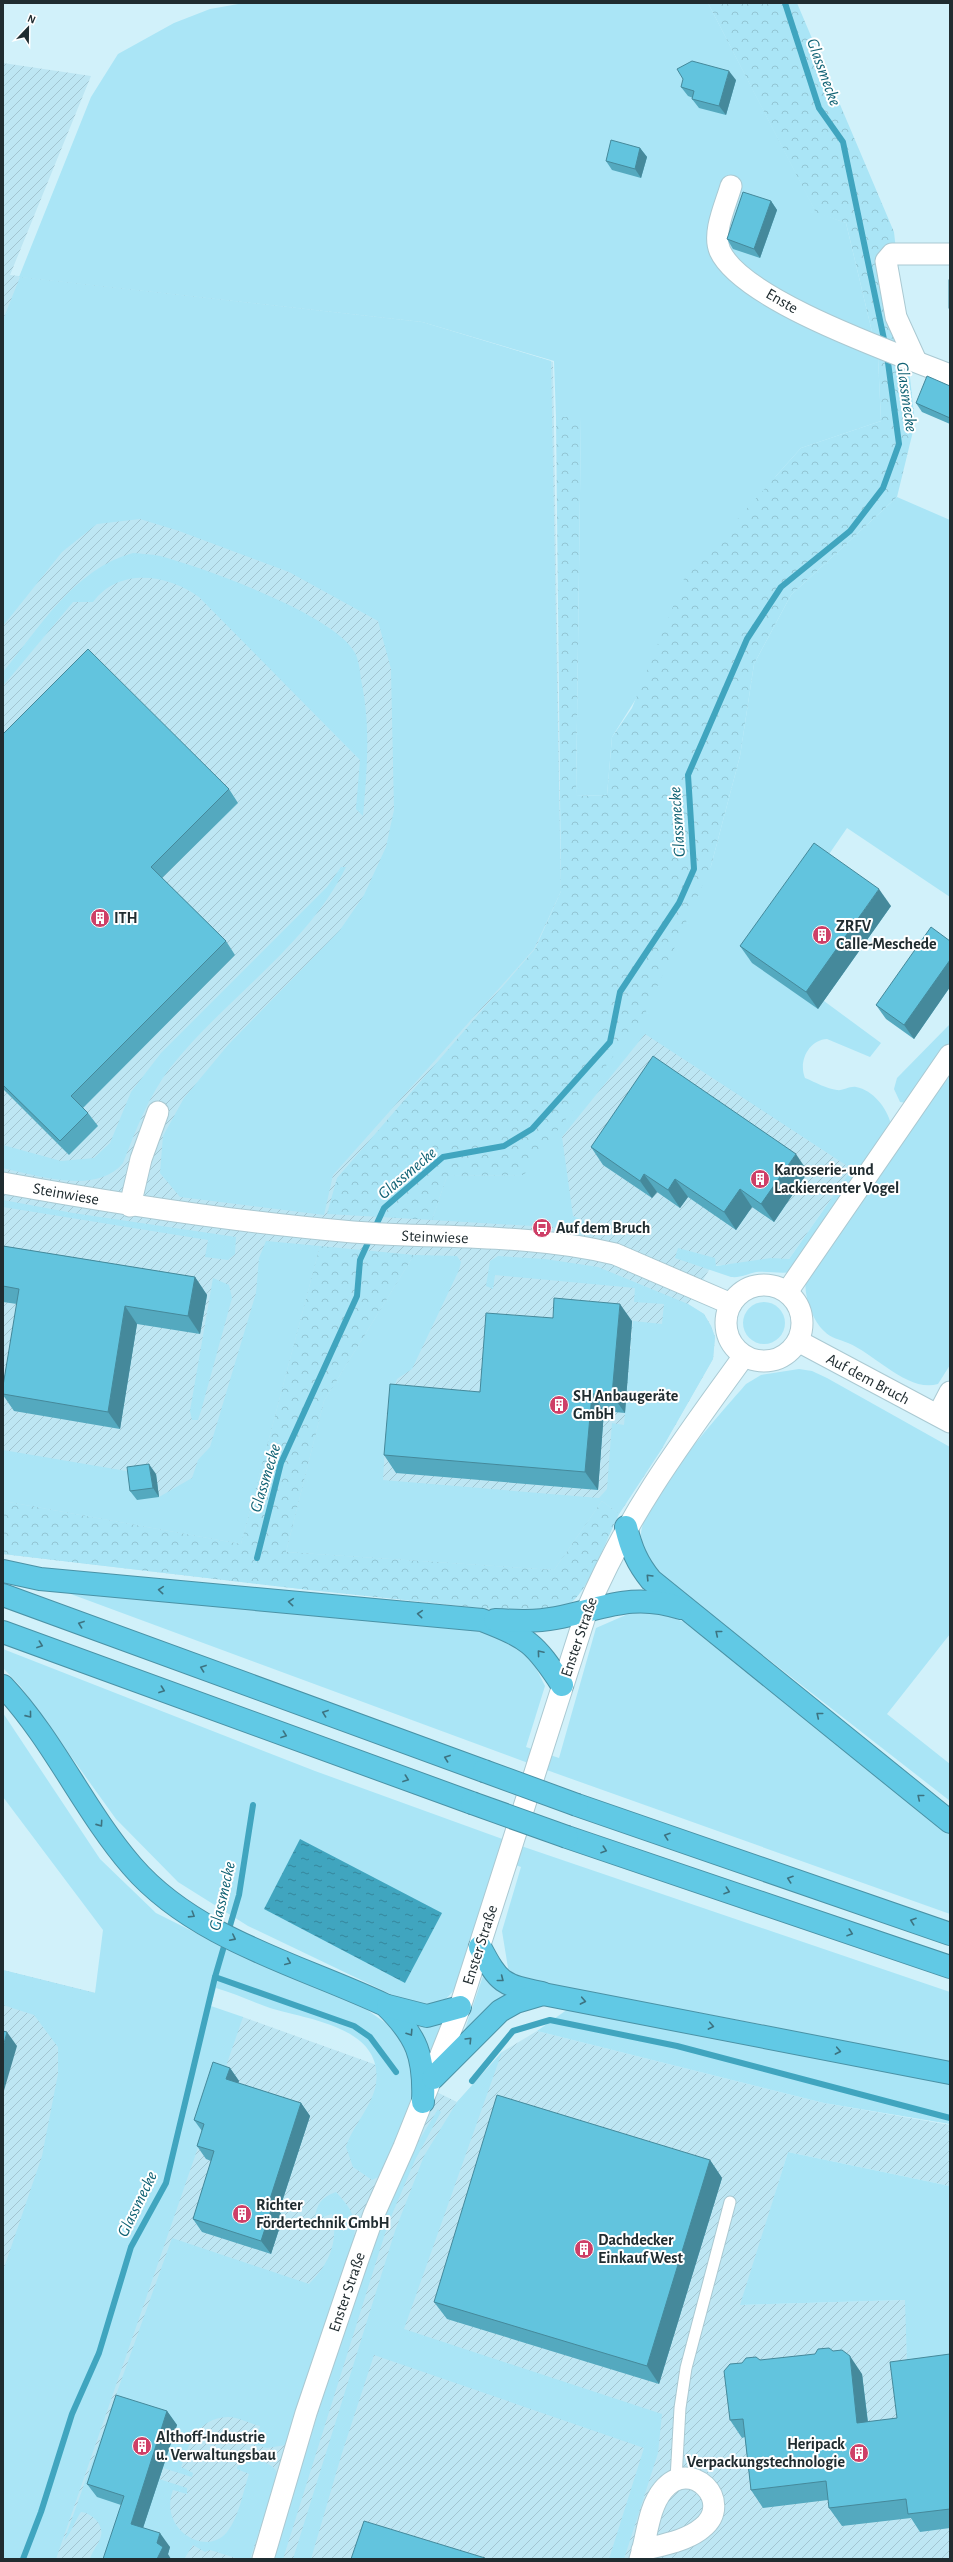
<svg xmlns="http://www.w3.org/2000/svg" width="953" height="2562" font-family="'Alegreya Sans',sans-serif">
	<defs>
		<pattern id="industrial-furrows" width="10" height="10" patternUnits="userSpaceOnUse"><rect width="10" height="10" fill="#bde6f3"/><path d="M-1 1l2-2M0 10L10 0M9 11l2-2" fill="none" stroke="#a2c5d1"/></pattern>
		<pattern id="forest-crowns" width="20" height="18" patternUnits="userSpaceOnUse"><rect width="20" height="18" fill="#aae5f6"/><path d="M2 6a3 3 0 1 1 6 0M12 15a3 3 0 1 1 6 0" fill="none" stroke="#92c5d3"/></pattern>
		<pattern id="water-ripples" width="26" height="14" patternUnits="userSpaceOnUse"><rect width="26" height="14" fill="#40a5bf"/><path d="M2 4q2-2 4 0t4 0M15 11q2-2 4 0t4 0" fill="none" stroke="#35879c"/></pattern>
	</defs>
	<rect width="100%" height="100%" fill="#d1f1fa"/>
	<g fill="url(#industrial-furrows)">
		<polygon points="3,63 91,76 10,275 421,322 553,362 561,891 535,949 864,1152 789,1259 712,1266 709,1270 688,1304 704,1314 711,1326 715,1337 713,1359 661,1450 619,1514 584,1585 572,1602 519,1612 301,1589 3,1554"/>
		<polygon points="3,1970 96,1993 243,2017 396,2072 457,2102 502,2052 537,2031 824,2103 950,2125 950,2186 788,2152 741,2305 906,2300 907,2365 950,2361 950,2559 3,2559"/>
	</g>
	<g fill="#aae5f6">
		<polygon points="244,3 708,3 816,212 846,223 878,357 881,421 801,448 776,476 612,737 607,795 576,796 581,417 556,417 554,361 422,322 19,277 91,97 118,54 174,23 210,9"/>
		<polygon points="20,277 422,322 551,361 561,891 534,949 333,1175 324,1215 180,1197 160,1173 163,1136 184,1098 228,1045 340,930 364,895 386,847 394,810 391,669 378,621 289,572 179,531 140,519 97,524 62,552 3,626 3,320"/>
		<path d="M 897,497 L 950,520 L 950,897 L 847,828 L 825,860 L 818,1009 L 824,1001 L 881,1043 L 870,1057 L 827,1039 C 809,1040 798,1061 805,1078 C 815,1082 827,1089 837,1090 C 843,1091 849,1086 856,1087 C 873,1090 887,1108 891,1124 L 792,1272 C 780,1274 769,1271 756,1272 C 747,1274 741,1278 731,1277 L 675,1258 L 678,1248 L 715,1258 L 716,1266 L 771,1258 L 789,1259 L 852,1169 L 645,1034 L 562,1137 L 573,1216 L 598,1227 L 595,1233 L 566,1228 L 432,1220 L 447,1176 L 524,1175 L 711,866 L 740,756 L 754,664 L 791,595 Z"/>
		<path d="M 133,553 C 141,554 151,554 160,556 C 202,567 336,615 355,653 C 359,661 360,671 361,680 C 371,725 367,770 363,816 L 356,809 L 360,760 L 199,597 C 167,574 119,567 93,602 L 73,602 L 3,686 L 3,672 C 40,627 74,569 133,553 Z"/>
		<path d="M 341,867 L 346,867 C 306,948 225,998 170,1068 C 148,1097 136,1130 123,1163 C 97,1195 38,1176 3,1168 L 3,1145 L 61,1161 L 94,1158 L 110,1143 L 131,1092 L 161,1053 L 327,887 Z"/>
		<polygon points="950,1024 950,1042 911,1100 907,1103 900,1102 894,1089 897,1078"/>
		<path d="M 950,1068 L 950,1365 L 938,1384 C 908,1393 875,1354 848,1343 C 839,1339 832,1339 824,1331 C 812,1320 803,1294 806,1278 Z"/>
		<polygon points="3,1200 73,1213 236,1237 235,1254 228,1260 205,1257 208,1240 3,1207"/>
		<polygon points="266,1241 320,1246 241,1544 3,1501 3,1450 132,1472 159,1497 192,1478 198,1460 210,1447 256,1293 259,1258"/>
		<polygon points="414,1255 457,1256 461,1262 459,1270 412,1369 397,1379 387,1409 383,1480 599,1498 607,1489 612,1423 624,1425 633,1321 662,1324 664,1304 634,1302 635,1288 495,1275 493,1289 486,1286 490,1261 498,1256 545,1259 598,1267 688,1304 704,1314 711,1326 715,1337 713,1359 661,1450 619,1514 602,1501 554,1570 286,1552 324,1401"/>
		<polygon points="213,1278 229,1285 232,1298 201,1411 198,1420 192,1420 190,1411"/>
		<circle cx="764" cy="1323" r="21"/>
		<path d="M 799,1369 L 812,1371 L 827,1378 L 950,1447 L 950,1634 L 887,1714 L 950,1764 L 950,1801 L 659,1574 C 650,1561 642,1552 641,1536 C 639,1503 722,1412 746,1384 L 761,1375 Z"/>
		<polygon points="60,1590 480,1630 528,1652 545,1686 526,1747 559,1758 596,1628 635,1611 660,1613 687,1623 950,1833 950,1914 555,1773"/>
		<path d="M 3,1649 L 315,1771 L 527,1848 L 950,1992 L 950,2064 L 760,2024 L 533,1982 L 509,1974 L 502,1931 L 521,1867 L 498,1858 L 456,1987 C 442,2007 431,2010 409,2003 L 248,1926 L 178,1882 L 116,1819 L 21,1687 L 3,1668 Z"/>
		<path d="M 3,1713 L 100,1859 L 156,1913 L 226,1948 L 363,2007 L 387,2024 L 403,2041 L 411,2057 L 413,2102 L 378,2177 L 372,2180 L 353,2167 L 346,2147 C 353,2125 372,2107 376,2084 C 384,2027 309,2020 270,2008 C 252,2002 234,1993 216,1988 L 211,2006 L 243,2017 L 56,2559 L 3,2559 L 3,2271 L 42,2156 L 58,2074 L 58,2047 L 34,2015 L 3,2005 L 3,1970 L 95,1993 L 103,1930 L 3,1797 Z"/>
		<polygon points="483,1976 501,1991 514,1996 464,2032"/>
		<polygon points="568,2009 950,2084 950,2124 824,2103 537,2031"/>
		<polygon points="411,2021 445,2022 431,2056 420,2031"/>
		<polygon points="502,2052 404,2329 662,2414 658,2453 624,2559 609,2559 644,2448 374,2355 342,2453 311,2559 293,2559 395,2231 424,2156 457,2102"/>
		<polygon points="438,2109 441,2112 415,2160 388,2224 283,2559 272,2559 355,2296 383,2220 408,2159"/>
		<polygon points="788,2152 950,2186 950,2361 907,2365 905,2300 740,2305"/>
		<path d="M 336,2192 C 352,2210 356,2215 354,2240 L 286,2445 L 267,2448 L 255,2445 L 260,2426 C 251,2424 238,2417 228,2417 C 197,2418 189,2444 181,2467 L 193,2473 L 192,2477 L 163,2468 L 177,2425 L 148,2514 L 159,2479 L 184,2487 L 187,2488 L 187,2494 L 173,2490 C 158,2529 206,2558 227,2532 C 239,2517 243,2492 249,2474 L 237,2469 L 237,2467 C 248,2457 272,2460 278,2474 L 250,2559 L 239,2559 L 210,2550 L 205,2552 L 193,2545 L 184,2559 L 166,2559 L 170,2547 L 110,2544 L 106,2551 L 105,2559 L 90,2559 C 92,2551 99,2544 101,2536 C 104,2525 92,2513 81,2512 C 74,2522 72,2532 64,2541 L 172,2238 L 309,2284 C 329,2264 339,2242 332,2214 L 315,2219 C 316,2204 322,2197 336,2192 Z"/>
	</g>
	<g fill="url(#forest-crowns)">
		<polygon points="708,3 797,3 894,232 915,423 897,497 791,595 754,664 740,756 711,866 645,1014 524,1175 447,1176 432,1220 327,1214 337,1178 535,949 561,891 556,417 581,417 576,796 607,795 612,737 632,708 684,579 801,448 881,421 878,357 846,223 816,213"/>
		<path d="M 320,1246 L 414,1255 L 324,1401 L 286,1552 L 554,1570 L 602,1501 L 619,1514 C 608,1536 590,1586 573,1601 C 559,1613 536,1611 519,1612 L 301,1589 L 3,1554 L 3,1501 L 241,1544 Z"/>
	</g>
	<polygon fill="url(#water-ripples)" points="300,1839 442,1913 405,1983 264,1909"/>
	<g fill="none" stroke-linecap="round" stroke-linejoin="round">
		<g stroke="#40a5bf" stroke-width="6">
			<polyline points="785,3 819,108 843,142 885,344"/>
			<polyline points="257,1558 281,1463 357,1296 360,1260 384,1208 443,1157 504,1146 532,1129 610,1042 620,992 679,903 694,869 688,775 747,639 781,587 850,531 883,488 899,444 887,355"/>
			<polyline points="215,1977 354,2026 370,2037 396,2072"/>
			<polyline points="472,2081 513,2031 550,2020 677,2046 950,2118"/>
			<polyline points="23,2559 41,2512 72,2414 99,2353 131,2247 166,2183 215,1977 239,1895 253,1805"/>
		</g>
		<g stroke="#aac9d2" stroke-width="13">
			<polyline id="lane" points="676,2479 680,2408 686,2368 730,2202"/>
		</g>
		<g stroke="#aac9d2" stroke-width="23">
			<g id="street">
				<path d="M 731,186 C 726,204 712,233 720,251 C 743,301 898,354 950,375"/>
				<polyline points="916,361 896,317 886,261 892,254 950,254"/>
				<path d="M 3,1183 C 119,1204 235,1222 353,1232 C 439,1239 530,1233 615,1254 L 731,1304"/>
				<polyline points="130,1206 141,1159 158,1112"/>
				<circle cx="764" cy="1323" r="38"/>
				<polyline points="787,1292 950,1055"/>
				<polyline points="798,1341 950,1422"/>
				<polyline points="938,1415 950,1392"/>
				<path d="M 263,2559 L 306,2413 L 356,2265 L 374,2214 L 404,2147 L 460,2007 L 587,1610 C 628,1513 683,1440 744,1356"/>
				<path d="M 640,2559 C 647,2538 648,2508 663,2490 C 691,2456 735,2502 702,2528 C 687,2541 661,2545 642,2550"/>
			</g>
		</g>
		<g stroke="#4a92a6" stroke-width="24">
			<g id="highway">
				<path d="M 626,1527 C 631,1548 637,1563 651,1580 L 950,1822"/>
				<path d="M 3,1571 L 40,1579 L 482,1620 C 528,1638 535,1643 562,1685"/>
				<polyline points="3,1595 484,1771"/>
				<path d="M 495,1620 C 515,1621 535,1622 556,1618 C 603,1609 631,1592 681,1608"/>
				<polyline points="3,1632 472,1803"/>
				<path d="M 3,1686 C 54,1740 83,1809 132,1866 C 195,1939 300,1965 385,2005 C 417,2036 425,2057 423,2102"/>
				<polyline points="577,1805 950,1934"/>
				<polyline points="567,1837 950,1967"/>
				<path d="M 480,1947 C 499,1983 502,1985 542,1993"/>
				<polyline points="388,2006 427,2016 460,2007"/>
				<polyline points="433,2078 500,2011 516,2002 543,1994 950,2073"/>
			</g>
		</g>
		<use href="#lane" stroke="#fff" stroke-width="11"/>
		<use href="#street" stroke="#fff" stroke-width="21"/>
		<use href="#highway" stroke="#61c9e5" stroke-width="22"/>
		<g stroke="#4a92a6" stroke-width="24" stroke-linecap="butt">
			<g id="highway-bridge">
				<polyline points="484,1771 577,1805"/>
				<polyline points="472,1803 567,1837"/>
			</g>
		</g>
		<use href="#highway-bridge" stroke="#61c9e5" stroke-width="22"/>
	</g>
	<g fill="#54a9bf">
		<polygon points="736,80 726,115 699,108 692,99 693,98 688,96 681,87"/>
		<polygon points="640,148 647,157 641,178 612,170 606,161"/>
		<polygon points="771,201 777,210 760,258 733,249 727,239"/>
		<polygon points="950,386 950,424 922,412 916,403"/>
		<polygon points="3,734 229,789 238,803 162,878 226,941 235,955 83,1108 88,1113 98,1126 69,1155 3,1089"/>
		<polygon points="891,906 818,1009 752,963 740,946"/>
		<polygon points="950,941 950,987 914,1039 886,1019 876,1005"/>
		<polygon points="591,1147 808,1172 774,1222 752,1207 736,1230 688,1197 680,1208 657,1192 652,1198 603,1165"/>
		<polygon points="3,1246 195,1277 207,1295 200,1334 137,1324 120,1429 14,1411 3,1395 3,1386 17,1304 3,1302"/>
		<polygon points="553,1318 632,1321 625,1413 604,1411 598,1490 396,1473 384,1455 480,1392"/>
		<polygon points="156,1474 159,1497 137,1500 130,1491"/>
		<polygon points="230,2068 239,2081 238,2083 301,2103 310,2116 279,2211 283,2217 271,2254 202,2232 193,2219 211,2161 206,2159 197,2146 202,2131 194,2120"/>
		<polygon points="710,2160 722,2178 659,2384 447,2319 434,2302"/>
		<polygon points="950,2354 950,2528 920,2532 911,2518 842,2526 829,2508 828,2500 763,2508 751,2490 745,2437 742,2438 730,2420 760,2360 862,2374 868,2422 897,2418"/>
		<polygon points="167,2411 177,2425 143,2528 170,2547 168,2554 121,2505 97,2497 87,2484"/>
	</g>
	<g fill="#45899b">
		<polygon points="729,71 736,80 726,115 719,106"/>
		<polygon points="640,148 647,157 641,178 635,169"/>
		<polygon points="771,201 777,210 760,258 754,249"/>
		<polygon points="879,889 891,906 818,1009 806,992"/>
		<polygon points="950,960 950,987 914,1039 904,1025"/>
		<polygon points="796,1154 808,1172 774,1222 761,1204"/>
		<polygon points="644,1174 657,1192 652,1198 640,1181"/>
		<polygon points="675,1179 688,1197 680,1208 668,1190"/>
		<polygon points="740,1189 752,1207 736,1230 724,1212"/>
		<polygon points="195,1277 207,1295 200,1334 188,1316"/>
		<polygon points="620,1304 632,1321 625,1413 612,1395"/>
		<polygon points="125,1306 137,1324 120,1429 108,1412"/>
		<polygon points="592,1394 604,1411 598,1490 585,1472"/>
		<polygon points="149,1464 156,1474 159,1497 153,1488"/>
		<polygon points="7,2032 17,2046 3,2094 3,2047"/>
		<polygon points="230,2068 239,2081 235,2092 226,2079"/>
		<polygon points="301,2103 310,2116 279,2211 283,2217 271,2254 261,2241 269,2202"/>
		<polygon points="710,2160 722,2178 659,2384 647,2366"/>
		<polygon points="850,2356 862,2374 870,2441 857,2423"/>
		<polygon points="167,2411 177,2425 140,2537 131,2524"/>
		<polygon points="160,2533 170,2547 168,2554 171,2559 157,2559 157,2543"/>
	</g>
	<g fill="#62c4de" stroke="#45899b">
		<polygon points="692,61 729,71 719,106 692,99 694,91 681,87 683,79 677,69"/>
		<polygon points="611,140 640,148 635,169 606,161"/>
		<polygon points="743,192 771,201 754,249 727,239"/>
		<rect x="949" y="280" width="1" height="28"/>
		<polygon points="927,376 950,386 950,418 916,403"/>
		<polygon points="88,649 229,789 151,867 226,941 71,1096 88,1113 60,1141 3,1085 3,734"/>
		<polygon points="814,843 879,889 806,992 740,946"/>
		<polygon points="931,927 950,941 950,960 904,1025 876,1005"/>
		<polygon points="653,1056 796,1154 761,1204 740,1189 724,1212 675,1179 668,1190 644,1174 640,1181 591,1147"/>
		<polygon points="3,1246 195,1277 188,1316 125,1306 108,1412 3,1394 3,1386 19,1289 3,1286"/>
		<polygon points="554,1298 620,1304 612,1395 592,1394 585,1472 384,1455 390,1384 480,1392 486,1313 553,1318"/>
		<polygon points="149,1464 153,1488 130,1491 127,1467"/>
		<polygon points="3,2031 7,2032 3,2047"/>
		<polygon points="213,2062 230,2068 226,2079 301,2103 269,2202 273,2204 261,2241 193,2219 214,2151 197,2146 204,2124 194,2120"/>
		<polygon points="497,2095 710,2160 647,2366 434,2302"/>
		<polygon points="829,2348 833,2351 842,2350 850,2356 857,2423 897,2418 890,2362 950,2354 950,2509 908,2514 906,2499 829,2508 826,2481 751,2490 743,2419 730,2420 724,2371 730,2364 742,2363 746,2358 756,2357 760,2360 815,2354 818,2349"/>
		<polygon points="116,2395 167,2411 131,2524 160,2533 157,2543 163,2547 157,2559 103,2559 124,2496 87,2484"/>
		<polygon points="364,2521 485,2558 485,2559 351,2559"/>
	</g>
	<defs><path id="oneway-chevron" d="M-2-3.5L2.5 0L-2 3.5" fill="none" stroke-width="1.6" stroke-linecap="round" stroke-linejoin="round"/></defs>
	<g stroke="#3d7381">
		<use href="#oneway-chevron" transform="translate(649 1577) rotate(-134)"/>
		<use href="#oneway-chevron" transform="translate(161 1590) rotate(-175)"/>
		<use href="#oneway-chevron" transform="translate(291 1602) rotate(-175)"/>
		<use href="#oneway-chevron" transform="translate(420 1614) rotate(-175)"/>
		<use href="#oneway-chevron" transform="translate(81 1624) rotate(-160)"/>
		<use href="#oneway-chevron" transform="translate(718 1633) rotate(-141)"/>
		<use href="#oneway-chevron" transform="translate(40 1645) rotate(20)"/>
		<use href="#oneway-chevron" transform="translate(540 1653) rotate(-130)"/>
		<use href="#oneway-chevron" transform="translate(203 1668) rotate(-160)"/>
		<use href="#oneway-chevron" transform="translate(162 1690) rotate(20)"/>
		<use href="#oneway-chevron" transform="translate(325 1713) rotate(-160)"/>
		<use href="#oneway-chevron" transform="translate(29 1715) rotate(51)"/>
		<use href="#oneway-chevron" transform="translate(819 1715) rotate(-141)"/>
		<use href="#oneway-chevron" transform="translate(284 1735) rotate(20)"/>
		<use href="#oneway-chevron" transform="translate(447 1758) rotate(-160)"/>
		<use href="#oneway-chevron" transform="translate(406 1779) rotate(20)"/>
		<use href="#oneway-chevron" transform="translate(920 1797) rotate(-141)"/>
		<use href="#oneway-chevron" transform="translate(100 1824) rotate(55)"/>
		<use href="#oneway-chevron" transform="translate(667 1836) rotate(-161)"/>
		<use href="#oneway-chevron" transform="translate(604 1850) rotate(19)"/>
		<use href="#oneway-chevron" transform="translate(790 1879) rotate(-161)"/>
		<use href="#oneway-chevron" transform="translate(727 1891) rotate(19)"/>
		<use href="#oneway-chevron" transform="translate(192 1915) rotate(32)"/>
		<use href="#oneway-chevron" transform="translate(913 1921) rotate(-161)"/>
		<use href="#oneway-chevron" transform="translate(850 1933) rotate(19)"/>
		<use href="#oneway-chevron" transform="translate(233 1938) rotate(27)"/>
		<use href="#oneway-chevron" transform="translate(288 1962) rotate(23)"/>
		<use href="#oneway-chevron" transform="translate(501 1979) rotate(38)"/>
		<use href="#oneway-chevron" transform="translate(583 2001) rotate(11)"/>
		<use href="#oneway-chevron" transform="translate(711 2026) rotate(11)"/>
		<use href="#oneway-chevron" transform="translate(410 2033) rotate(57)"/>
		<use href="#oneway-chevron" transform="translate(469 2040) rotate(-46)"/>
		<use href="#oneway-chevron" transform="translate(838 2051) rotate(11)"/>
	</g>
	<defs>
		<g id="building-disc" transform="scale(1)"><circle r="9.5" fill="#ce3f67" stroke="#fff"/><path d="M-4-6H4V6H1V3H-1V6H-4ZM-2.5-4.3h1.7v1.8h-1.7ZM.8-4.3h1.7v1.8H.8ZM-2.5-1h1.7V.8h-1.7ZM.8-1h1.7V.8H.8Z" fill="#fff"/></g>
		<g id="bus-disc" transform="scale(1)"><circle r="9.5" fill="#ce3f67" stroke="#fff"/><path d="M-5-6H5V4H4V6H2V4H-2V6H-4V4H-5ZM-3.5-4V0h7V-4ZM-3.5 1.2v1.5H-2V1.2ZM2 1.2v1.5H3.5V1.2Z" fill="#fff"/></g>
	</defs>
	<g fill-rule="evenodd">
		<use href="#building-disc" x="100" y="918"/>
		<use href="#building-disc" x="822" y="935"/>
		<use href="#building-disc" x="760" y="1179"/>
		<use href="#bus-disc" x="542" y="1228"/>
		<use href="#building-disc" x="559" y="1405"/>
		<use href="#building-disc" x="242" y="2214"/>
		<use href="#building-disc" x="584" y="2249"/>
		<use href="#building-disc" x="142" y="2446"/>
		<use href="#building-disc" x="859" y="2453"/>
	</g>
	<g text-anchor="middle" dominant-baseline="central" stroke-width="4" stroke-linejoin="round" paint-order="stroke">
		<g font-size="16" fill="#202c30" stroke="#fff">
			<text transform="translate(782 301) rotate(30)">Enste</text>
			<text transform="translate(66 1194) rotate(10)">Steinwiese</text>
			<text transform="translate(435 1237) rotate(2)">Steinwiese</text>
			<text transform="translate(868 1379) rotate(28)">Auf dem Bruch</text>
			<text transform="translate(579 1637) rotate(-71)">Enster Straße</text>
			<text transform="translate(480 1945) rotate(-72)">Enster Straße</text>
			<text transform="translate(347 2292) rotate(-71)">Enster Straße</text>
		</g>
		<g font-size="16" font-weight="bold" fill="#202c30" stroke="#fff" text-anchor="start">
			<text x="114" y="918">ITH</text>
			<text x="836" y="926">ZRFV<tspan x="836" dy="18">Calle-Meschede</tspan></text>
			<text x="774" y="1170">Karosserie- und<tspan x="774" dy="18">Lackiercenter Vogel</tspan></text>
			<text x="556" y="1228">Auf dem Bruch</text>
			<text x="573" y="1396">SH Anbaugeräte<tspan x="573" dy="18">GmbH</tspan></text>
			<text x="256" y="2205">Richter<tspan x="256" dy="18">Fördertechnik GmbH</tspan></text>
			<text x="598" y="2240">Dachdecker<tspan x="598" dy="18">Einkauf West</tspan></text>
			<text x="156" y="2437">Althoff-Industrie<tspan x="156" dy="18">u. Verwaltungsbau</tspan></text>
			<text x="845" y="2444" text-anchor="end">Heripack<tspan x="845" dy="18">Verpackungstechnologie</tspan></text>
		</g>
		<g font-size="17" font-style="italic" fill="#106274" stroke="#fff">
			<text transform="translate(824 72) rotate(70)">Glassmecke</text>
			<text transform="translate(907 397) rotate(82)">Glassmecke</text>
			<text transform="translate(677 822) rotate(-94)">Glassmecke</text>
			<text transform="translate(407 1173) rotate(-40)">Glassmecke</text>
			<text transform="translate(265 1478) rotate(-73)">Glassmecke</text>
			<text transform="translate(222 1896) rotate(-77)">Glassmecke</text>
			<text transform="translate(137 2204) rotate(-64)">Glassmecke</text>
		</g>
	</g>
	<rect width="953" height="2562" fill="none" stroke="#202c30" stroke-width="8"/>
	<g transform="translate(28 28) rotate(22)" stroke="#ffffff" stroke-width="3" paint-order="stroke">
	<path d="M0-3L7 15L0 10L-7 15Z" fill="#202c30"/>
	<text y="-6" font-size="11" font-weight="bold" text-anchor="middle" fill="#202c30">N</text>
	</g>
</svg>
